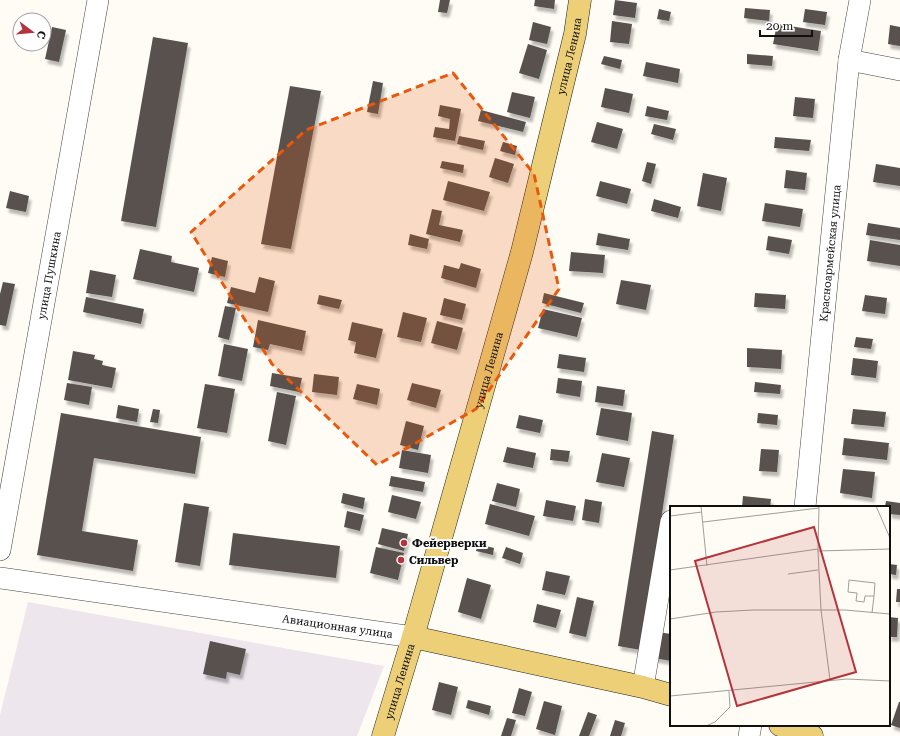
<svg xmlns="http://www.w3.org/2000/svg" width="900" height="736" font-family="'Roboto Serif',serif">
	<defs>
		<filter id="shadow"><feDropShadow dx="2.5" dy="4.5" stdDeviation="1" flood-color="#0004"/></filter>
	</defs>
	<rect width="100%" height="100%" fill="#fefcf4"/>
	<polygon fill="#ede6ed" points="28,602 384,666 357,736 0,736 0,715"/>
	<g fill="#58514d" filter="url(#shadow)">
		<polygon points="440,0 450,0 447,13 438,12"/>
		<polygon points="535,0 555,0 554,9 534,6"/>
		<polygon points="615,0 637,3 635,18 613,15"/>
		<polygon points="745,8 770,10 769,21 744,18"/>
		<polygon points="659,9 671,12 669,21 657,19"/>
		<polygon points="805,9 827,12 825,25 803,22"/>
		<polygon points="612,21 632,24 629,44 610,42"/>
		<polygon points="533,22 551,27 547,44 529,40"/>
		<polygon points="777,24 821,31 818,51 773,44"/>
		<polygon points="890,25 900,27 900,46 888,44"/>
		<polygon points="52,27 66,30 59,62 45,59"/>
		<polygon points="153,37 188,43 156,227 121,221"/>
		<polygon points="528,44 547,50 539,79 519,73"/>
		<polygon points="747,54 773,56 772,66 747,64"/>
		<polygon points="604,56 622,60 620,69 601,64"/>
		<polygon points="646,62 680,69 678,83 643,76"/>
		<polygon points="373,81 383,83 378,114 367,112"/>
		<polygon points="290,86 321,91 291,249 261,244"/>
		<polygon points="605,88 633,94 629,113 601,107"/>
		<polygon points="512,92 535,97 530,118 507,112"/>
		<polygon points="795,97 815,99 813,118 793,116"/>
		<polygon points="440,105 461,109 455,141 433,137 435,127 449,129 450,119 438,116"/>
		<polygon points="647,106 669,111 667,120 645,116"/>
		<polygon points="481,110 526,122 523,132 478,121"/>
		<polygon points="597,122 623,129 617,149 591,142"/>
		<polygon points="654,124 676,129 673,140 651,134"/>
		<polygon points="459,136 485,141 483,150 457,144"/>
		<polygon points="775,137 811,140 809,151 774,148"/>
		<polygon points="503,142 517,146 515,155 500,151"/>
		<polygon points="495,158 514,164 508,183 489,177"/>
		<polygon points="442,161 464,165 463,173 440,168"/>
		<polygon points="647,162 656,164 651,184 642,181"/>
		<polygon points="876,164 900,168 900,186 873,182"/>
		<polygon points="786,170 807,173 805,190 784,188"/>
		<polygon points="703,173 727,178 721,211 697,206"/>
		<polygon points="448,181 490,192 484,211 443,200"/>
		<polygon points="600,181 631,189 627,204 596,196"/>
		<polygon points="10,191 29,196 26,212 6,208"/>
		<polygon points="654,199 681,207 678,218 651,211"/>
		<polygon points="765,203 803,209 800,227 762,221"/>
		<polygon points="432,209 442,211 439,225 463,230 460,242 426,234"/>
		<polygon points="868,223 900,228 900,240 866,235"/>
		<polygon points="598,233 630,239 628,250 596,245"/>
		<polygon points="410,234 429,239 427,249 408,245"/>
		<polygon points="768,236 792,240 789,254 766,250"/>
		<polygon points="870,240 900,245 900,266 867,261"/>
		<polygon points="140,249 172,256 171,262 199,268 194,292 133,279"/>
		<polygon points="571,252 605,255 603,273 569,271"/>
		<polygon points="212,257 228,261 225,277 208,273"/>
		<polygon points="461,263 481,269 476,288 441,278 444,265 459,269"/>
		<polygon points="90,270 116,275 112,297 86,293"/>
		<polygon points="259,277 275,281 268,312 227,303 231,287 255,293"/>
		<polygon points="621,280 651,285 646,310 616,304"/>
		<polygon points="3,282 15,284 6,326 0,325 0,294"/>
		<polygon points="544,293 584,303 581,313 542,303"/>
		<polygon points="755,293 786,295 785,309 754,307"/>
		<polygon points="319,295 342,300 339,309 317,304"/>
		<polygon points="865,295 887,298 885,314 862,311"/>
		<polygon points="86,297 144,309 141,324 83,312"/>
		<polygon points="444,298 466,304 462,320 440,315"/>
		<polygon points="225,306 236,308 229,340 218,337"/>
		<polygon points="543,309 582,318 577,337 538,328"/>
		<polygon points="403,312 427,318 421,342 397,337"/>
		<polygon points="258,320 306,331 302,351 270,344 268,350 253,347"/>
		<polygon points="437,321 463,328 457,350 431,343"/>
		<polygon points="352,322 383,329 376,358 354,353 356,342 348,340"/>
		<polygon points="856,337 873,339 871,349 854,347"/>
		<polygon points="224,344 248,349 242,381 218,376"/>
		<polygon points="747,348 782,350 781,369 747,367"/>
		<polygon points="73,351 95,355 94,359 103,361 102,365 116,368 112,388 68,380"/>
		<polygon points="559,354 586,358 584,372 557,368"/>
		<polygon points="853,358 878,361 876,378 851,375"/>
		<polygon points="272,373 302,378 299,392 270,386"/>
		<polygon points="314,374 339,377 337,395 312,392"/>
		<polygon points="558,378 582,381 580,397 556,393"/>
		<polygon points="755,382 781,385 780,394 754,392"/>
		<polygon points="67,383 92,387 89,405 64,400"/>
		<polygon points="412,383 441,390 436,408 407,400"/>
		<polygon points="205,384 235,389 227,433 197,428"/>
		<polygon points="357,384 380,389 377,405 353,399"/>
		<polygon points="597,386 625,390 623,406 595,402"/>
		<polygon points="277,392 296,396 286,445 268,441"/>
		<polygon points="118,405 139,409 137,422 116,418"/>
		<polygon points="601,408 632,413 628,441 596,435"/>
		<polygon points="153,409 160,410 158,423 150,422"/>
		<polygon points="853,409 886,412 884,427 851,424"/>
		<polygon points="61,413 201,437 195,474 94,458 82,531 138,540 133,571 37,555"/>
		<polygon points="758,413 778,415 777,425 757,423"/>
		<polygon points="519,415 543,420 540,433 516,428"/>
		<polygon points="406,421 424,426 418,450 400,445"/>
		<polygon points="652,431 674,435 641,650 618,646"/>
		<polygon points="844,438 889,443 887,460 842,455"/>
		<polygon points="507,447 536,453 533,468 503,462"/>
		<polygon points="551,449 570,451 568,462 550,460"/>
		<polygon points="761,449 779,450 777,472 759,471"/>
		<polygon points="402,450 431,455 428,473 399,468"/>
		<polygon points="602,453 630,458 624,487 596,482"/>
		<polygon points="843,469 875,472 872,498 840,493"/>
		<polygon points="391,476 425,482 423,492 389,486"/>
		<polygon points="497,483 520,489 516,507 492,501"/>
		<polygon points="343,493 365,498 363,509 341,503"/>
		<polygon points="392,495 421,502 416,519 388,512"/>
		<polygon points="743,496 771,499 770,507 742,507"/>
		<polygon points="585,499 602,502 599,523 582,520"/>
		<polygon points="546,500 576,506 573,521 543,516"/>
		<polygon points="886,501 900,503 900,515 889,514 889,507 885,507"/>
		<polygon points="184,503 209,507 200,566 175,562"/>
		<polygon points="490,504 535,516 529,536 485,524"/>
		<polygon points="347,511 364,515 360,531 344,527"/>
		<polygon points="382,528 408,534 404,551 378,544"/>
		<polygon points="233,533 340,546 336,578 229,565"/>
		<polygon points="478,544 494,548 493,555 476,551"/>
		<polygon points="376,547 404,553 398,580 370,573"/>
		<polygon points="506,547 523,553 520,564 502,558"/>
		<polygon points="889,564 897,565 896,575 889,574"/>
		<polygon points="546,571 570,576 565,595 542,590"/>
		<polygon points="467,578 491,585 481,619 458,612"/>
		<polygon points="897,589 900,589 900,602 896,602"/>
		<polygon points="577,597 594,601 586,637 569,633"/>
		<polygon points="537,604 561,610 556,628 533,622"/>
		<polygon points="889,617 898,618 897,637 889,637"/>
		<polygon points="658,632 671,634 671,661 654,658"/>
		<polygon points="210,641 246,649 240,675 227,672 226,679 203,674"/>
		<polygon points="439,682 458,687 451,715 432,710"/>
		<polygon points="519,688 532,692 525,716 512,713"/>
		<polygon points="468,700 491,706 489,715 466,708"/>
		<polygon points="544,701 562,706 555,735 536,729"/>
		<polygon points="899,702 900,702 900,728 891,725"/>
		<polygon points="588,712 597,715 589,736 579,736"/>
		<polygon points="507,718 516,720 511,736 501,736"/>
		<polygon points="615,720 625,723 621,736 610,736"/>
	</g>
	<g fill="none" stroke-linecap="round" stroke-linejoin="round">
		<g stroke="#434343" stroke-width="22">
			<g id="minor">
				<polyline points="849,60 900,70"/>
				<path id="s1" d="M 805,507 L 849,60 L 860,0"/>
				<path id="s2" d="M 0,550 L 98,0"/>
				<path id="s3" d="M 0,578 L 413,637"/>
				<polyline points="643,687 671,521"/>
				<polyline points="749,736 751,725"/>
			</g>
		</g>
		<g stroke="#212121" stroke-width="23">
			<g id="major">
				<polyline points="413,637 643,687 671,695"/>
				<polyline points="780,725 812,736"/>
				<path id="s4" d="M 383,736 L 413,637 L 522,252 L 575,34 L 580,0"/>
			</g>
		</g>
		<use href="#minor" stroke="#fff" stroke-width="21"/>
		<use href="#major" stroke="#eccf76" stroke-width="22"/>
	</g>
	<path fill="#e8590c" fill-opacity="0.2" stroke="#e8590c" stroke-width="3" stroke-dasharray="8 5" stroke-linejoin="round" d="M 453,73 L 534,174 L 559,289 L 476,409 L 377,465 L 272,364 L 191,232 L 306,130 Z"/>
	<g fill="#b5333a" stroke="#fff" stroke-width="1.5">
		<circle cx="404" cy="543" r="4"/>
		<circle cx="401" cy="560" r="4"/>
	</g>
	<g text-anchor="middle" dominant-baseline="central" stroke-width="4" stroke-linejoin="round" paint-order="stroke">
		<g font-size="11" fill="#101010" stroke="#fff">
			<text stroke="none"><textPath href="#s4" startOffset="705">улица Ленина</textPath></text>
			<text stroke="none"><textPath href="#s1" startOffset="255">Красноармейская улица</textPath></text>
			<text stroke="none"><textPath href="#s2" startOffset="279">улица Пушкина</textPath></text>
			<text stroke="none"><textPath href="#s4" startOffset="381">улица Ленина</textPath></text>
			<text stroke="none"><textPath href="#s3" startOffset="341">Авиационная улица</textPath></text>
			<text stroke="none"><textPath href="#s4" startOffset="57">улица Ленина</textPath></text>
		</g>
		<g font-size="11" font-weight="bold" fill="#101010" stroke="#fff" text-anchor="start">
			<text x="412" y="543">Фейерверки</text>
			<text x="409" y="560">Сильвер</text>
		</g>
	</g>
	<g transform="translate(670 506)">
		<rect width="220" height="220" fill="#fefcf4"/>
		<path fill="none" stroke="#9f9e99" stroke-width="1" d="M 31,0 L 37,60M 149,0 L 148,45 L 151,104M 206,0 L 220,32M 0,10 L 32,6M 33,16 L 149,2M 148,45 L 220,43M 0,64 L 148,43M 118,68 L 148,64M 151,104 L 160,174M 202,107 L 204,90 L 205,77 L 179,74 L 178,86 L 187,87 L 186,95 L 194,96 L 195,90 L 204,90M 0,113 L 46,106 L 83,104 L 175,104 L 220,108M 0,190 L 177,173 L 220,175M 36,220 L 45,216 L 60,201 L 59,185"/>
		<path fill="#b5333a" fill-opacity="0.15" stroke="#b5333a" stroke-width="2" d="M 144,21 L 186,166 L 67,200 L 25,55 Z"/>
		<rect width="220" height="220" fill="none" stroke="#101010" stroke-width="2"/>
	</g>
	<g transform="translate(32 32) rotate(106)"><circle r="19" fill="#ffffff" stroke="#9f9f9f"/>
	<path d="M0-3L7 15L0 10L-7 15Z" fill="#b5333a"/>
	<text y="-6" font-size="11" font-weight="bold" text-anchor="middle" fill="#101010">С</text>
	</g>
	<path d="M760 30v6h52v-6" fill="none" stroke="#101010" stroke-width="2"/>
	<text x="766" y="30" font-size="12" fill="#101010" stroke="#ffffff" stroke-width="3" paint-order="stroke">20 m</text>
</svg>
